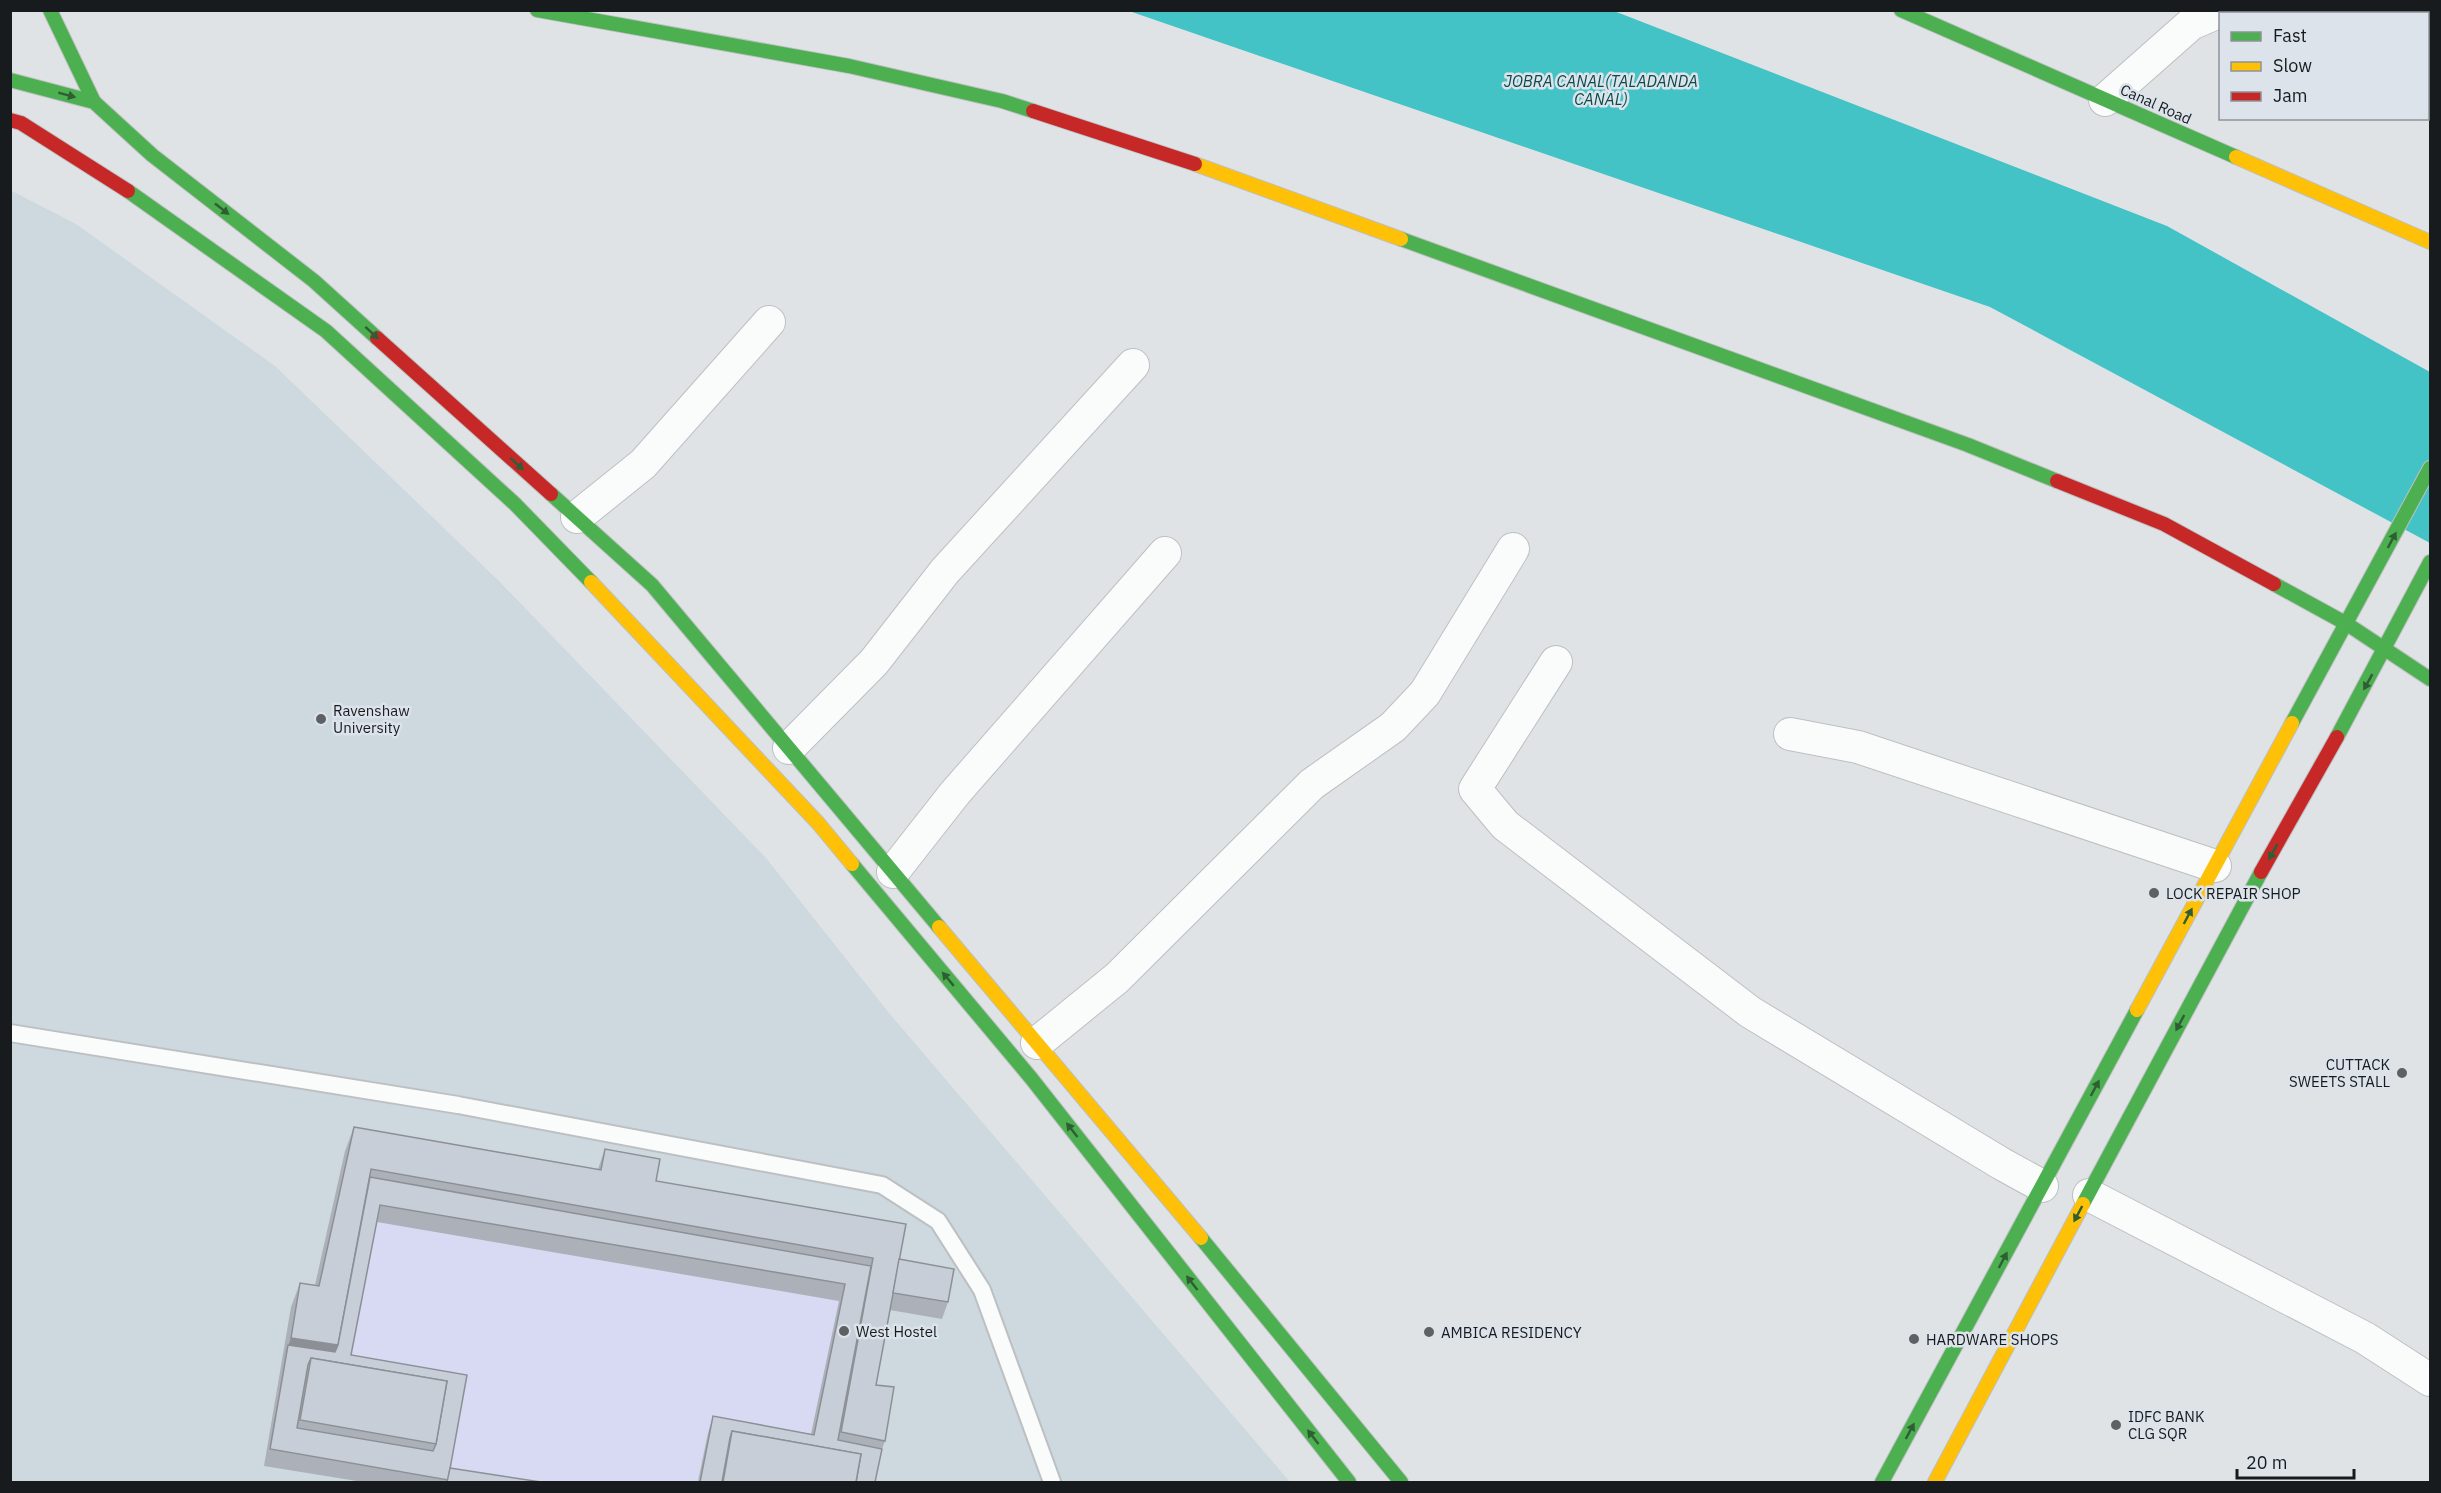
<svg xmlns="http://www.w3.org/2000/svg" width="2441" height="1493" font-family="'IBM Plex Sans',sans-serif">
	<rect width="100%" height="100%" fill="#e0e3e6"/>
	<polygon fill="#ced8df" points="10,190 76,224 275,366 499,581 766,858 889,1013 1290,1482 11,1482"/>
	<polygon fill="#d8d9f2" points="374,1221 839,1301 808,1451 708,1433 697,1482 485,1482 445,1476 345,1371"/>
	<polygon fill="#43c3c6" points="1129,11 1614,11 2167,226 2430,372 2430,543 1990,307"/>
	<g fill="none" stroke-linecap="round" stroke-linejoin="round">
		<g stroke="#bdc0c2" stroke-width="20">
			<polyline id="lane" points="10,1033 458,1105 882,1185 938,1221 982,1290 1052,1482"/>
		</g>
		<g stroke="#bdc0c2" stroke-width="34">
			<g id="street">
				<polyline points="2105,100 2191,24 2223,10"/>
				<polyline points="577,517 643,464 769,322"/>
				<polyline points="1556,662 1475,789 1505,825 1750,1012 2002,1164 2042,1186"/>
				<polyline points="1790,734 1858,747 2215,866"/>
				<polyline points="789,748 874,662 945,571 1133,365"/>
				<polyline points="893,872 955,793 1165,553"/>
				<polyline points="1037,1043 1117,978 1312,784 1393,727 1425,693 1513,549"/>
				<polyline points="2089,1195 2365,1338 2430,1380"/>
			</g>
		</g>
		<g stroke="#bdc0c2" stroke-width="16">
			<g id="fast">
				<polyline points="50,10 94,102"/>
				<polyline points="537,10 849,66 1002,101 1033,111"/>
				<polyline points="1901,10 2236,157"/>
				<polyline points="10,80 94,102 152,155 314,281 377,338"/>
				<polyline points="128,191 326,331 515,504 591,582"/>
				<polyline points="1401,239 1968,445 2057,481"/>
				<polyline points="551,494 652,585 939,927"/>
				<polyline points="2274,584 2347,624 2430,679"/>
				<polyline points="2292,723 2430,468"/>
				<polyline points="2337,737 2430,562"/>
				<polyline points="852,864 1031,1078 1349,1482"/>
				<polyline points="2083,1204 2261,872"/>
				<polyline points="1201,1238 1401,1482"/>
				<polyline points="1882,1482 2137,1010"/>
			</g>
		</g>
		<g stroke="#bdc0c2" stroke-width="16">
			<g id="slow">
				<polyline points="2236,157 2430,242"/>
				<polyline points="1195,164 1401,239"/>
				<polyline points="591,582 818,823 852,864"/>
				<polyline points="939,927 1201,1238"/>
				<polyline points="2137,1010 2292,723"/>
				<polyline points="1935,1482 2083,1204"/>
			</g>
		</g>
		<g stroke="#bdc0c2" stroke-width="16">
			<g id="jam">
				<polyline points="1033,111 1195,164"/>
				<polyline points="10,120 21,123 128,191"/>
				<polyline points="377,338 551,494"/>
				<polyline points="2057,481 2164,524 2274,584"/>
				<polyline points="2261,872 2337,737"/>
			</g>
		</g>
		<use href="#lane" stroke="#fafbfb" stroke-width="16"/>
		<use href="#street" stroke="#fafbfb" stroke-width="32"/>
		<use href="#fast" stroke="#4caf50" stroke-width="14"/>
		<use href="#slow" stroke="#ffc107" stroke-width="14"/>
		<use href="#jam" stroke="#c62828" stroke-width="14"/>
	</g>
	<polygon fill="#acb1b9" points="354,1127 598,1169 605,1149 656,1181 899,1259 948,1302 942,1319 890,1310 876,1385 885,1441 882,1449 875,1482 698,1482 708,1433 713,1416 811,1434 839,1301 377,1222 351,1355 467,1375 450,1468 541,1482 363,1482 264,1466 291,1307 300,1283 315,1285 345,1151"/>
	<polygon fill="#8c9096" points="291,1338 338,1345 329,1369 288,1345 282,1362"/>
	<g fill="#c8ced7" stroke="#8c9096" stroke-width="1.5" fill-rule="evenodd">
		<polygon points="354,1127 601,1170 605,1149 660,1159 656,1181 906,1224 876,1385 894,1387 885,1441 841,1432 873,1258 371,1169 338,1345 291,1338 300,1283 319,1286"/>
		<path d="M 370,1177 L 871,1266 L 838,1440 L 882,1449 L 875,1482 L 856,1482 L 861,1454 L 732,1431 L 730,1438 L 722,1482 L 700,1482 L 713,1416 L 814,1435 L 845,1284 L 380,1205 L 351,1355 L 467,1375 L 448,1480 L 270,1449 L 288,1345 L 335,1352 L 338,1345 ZM 311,1358 L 447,1381 L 436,1444 L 433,1451 L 297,1428 L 308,1365 Z"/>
		<polygon points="899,1259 954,1269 948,1302 893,1293"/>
		<polygon points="311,1358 447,1381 436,1444 300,1420"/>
		<polygon points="732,1431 861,1454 856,1482 723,1482"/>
		<polygon points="450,1468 541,1482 447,1482"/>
	</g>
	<defs><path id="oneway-solid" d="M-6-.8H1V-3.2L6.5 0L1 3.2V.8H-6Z" transform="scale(1.5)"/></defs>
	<g fill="#2f5e34">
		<use href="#oneway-solid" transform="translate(67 95) rotate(15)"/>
		<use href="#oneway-solid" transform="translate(222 209) rotate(38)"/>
		<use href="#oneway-solid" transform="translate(372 333) rotate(42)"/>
		<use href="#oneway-solid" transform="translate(517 464) rotate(42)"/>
		<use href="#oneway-solid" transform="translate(2392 540) rotate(-62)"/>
		<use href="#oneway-solid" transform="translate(2368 682) rotate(119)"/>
		<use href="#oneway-solid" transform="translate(2273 852) rotate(119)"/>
		<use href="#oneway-solid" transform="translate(2188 916) rotate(-62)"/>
		<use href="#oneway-solid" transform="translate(948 979) rotate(-130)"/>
		<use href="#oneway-solid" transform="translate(2180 1023) rotate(118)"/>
		<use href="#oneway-solid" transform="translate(2095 1088) rotate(-62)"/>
		<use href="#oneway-solid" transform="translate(1072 1130) rotate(-128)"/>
		<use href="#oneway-solid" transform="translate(2078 1214) rotate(118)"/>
		<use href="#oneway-solid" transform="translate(2003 1260) rotate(-62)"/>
		<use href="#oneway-solid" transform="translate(1192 1283) rotate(-128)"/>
		<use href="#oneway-solid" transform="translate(1910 1431) rotate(-62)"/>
		<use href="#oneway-solid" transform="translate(1313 1437) rotate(-128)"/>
	</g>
	<g fill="#5e6163" stroke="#dce3ea" stroke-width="2">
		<circle cx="321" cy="719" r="6"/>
		<circle cx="2154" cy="893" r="6"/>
		<circle cx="2402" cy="1073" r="6"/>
		<circle cx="844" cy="1331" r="6"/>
		<circle cx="1429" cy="1332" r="6"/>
		<circle cx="1914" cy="1339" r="6"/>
		<circle cx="2116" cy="1425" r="6"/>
	</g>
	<g text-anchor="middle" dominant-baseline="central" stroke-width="5" stroke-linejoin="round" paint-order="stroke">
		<g font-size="15" fill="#181b1d" stroke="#dce3ea">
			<text transform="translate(2156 104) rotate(24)">Canal Road</text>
		</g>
		<g font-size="15" fill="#181b1d" stroke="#dce3ea" text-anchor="start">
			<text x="333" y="710">Ravenshaw<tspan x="333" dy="17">University</tspan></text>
			<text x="2166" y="893">LOCK REPAIR SHOP</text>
			<text x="2390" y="1064" text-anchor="end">CUTTACK<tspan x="2390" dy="17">SWEETS STALL</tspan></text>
			<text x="856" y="1331">West Hostel</text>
			<text x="1441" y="1332">AMBICA RESIDENCY</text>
			<text x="1926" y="1339">HARDWARE SHOPS</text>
			<text x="2128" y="1416">IDFC BANK<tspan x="2128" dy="17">CLG SQR</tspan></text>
		</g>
		<g font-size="16" font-style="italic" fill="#0b4b4c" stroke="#dce3ea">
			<text x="1601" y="81">JOBRA CANAL(TALADANDA<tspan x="1601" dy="18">CANAL)</tspan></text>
		</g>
	</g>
	<rect width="2441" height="1493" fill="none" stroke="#181b1d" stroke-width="24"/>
	<rect x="2219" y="12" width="210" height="108" fill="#dce3ea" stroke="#8e9398" stroke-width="1.5"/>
	<rect x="2231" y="32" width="30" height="9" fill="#4caf50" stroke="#8e9398" stroke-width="1.5"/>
	<text x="2273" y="42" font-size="18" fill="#181b1d">Fast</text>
	<rect x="2231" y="62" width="30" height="9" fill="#ffc107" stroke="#8e9398" stroke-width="1.5"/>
	<text x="2273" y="72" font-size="18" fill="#181b1d">Slow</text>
	<rect x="2231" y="92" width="30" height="9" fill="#c62828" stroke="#8e9398" stroke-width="1.5"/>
	<text x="2273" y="102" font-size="18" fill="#181b1d">Jam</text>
	<path d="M2237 1469v9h117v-9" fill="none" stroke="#181b1d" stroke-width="3"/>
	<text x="2246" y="1469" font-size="18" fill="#181b1d" stroke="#dce3ea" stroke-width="4.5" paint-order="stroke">20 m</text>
</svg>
